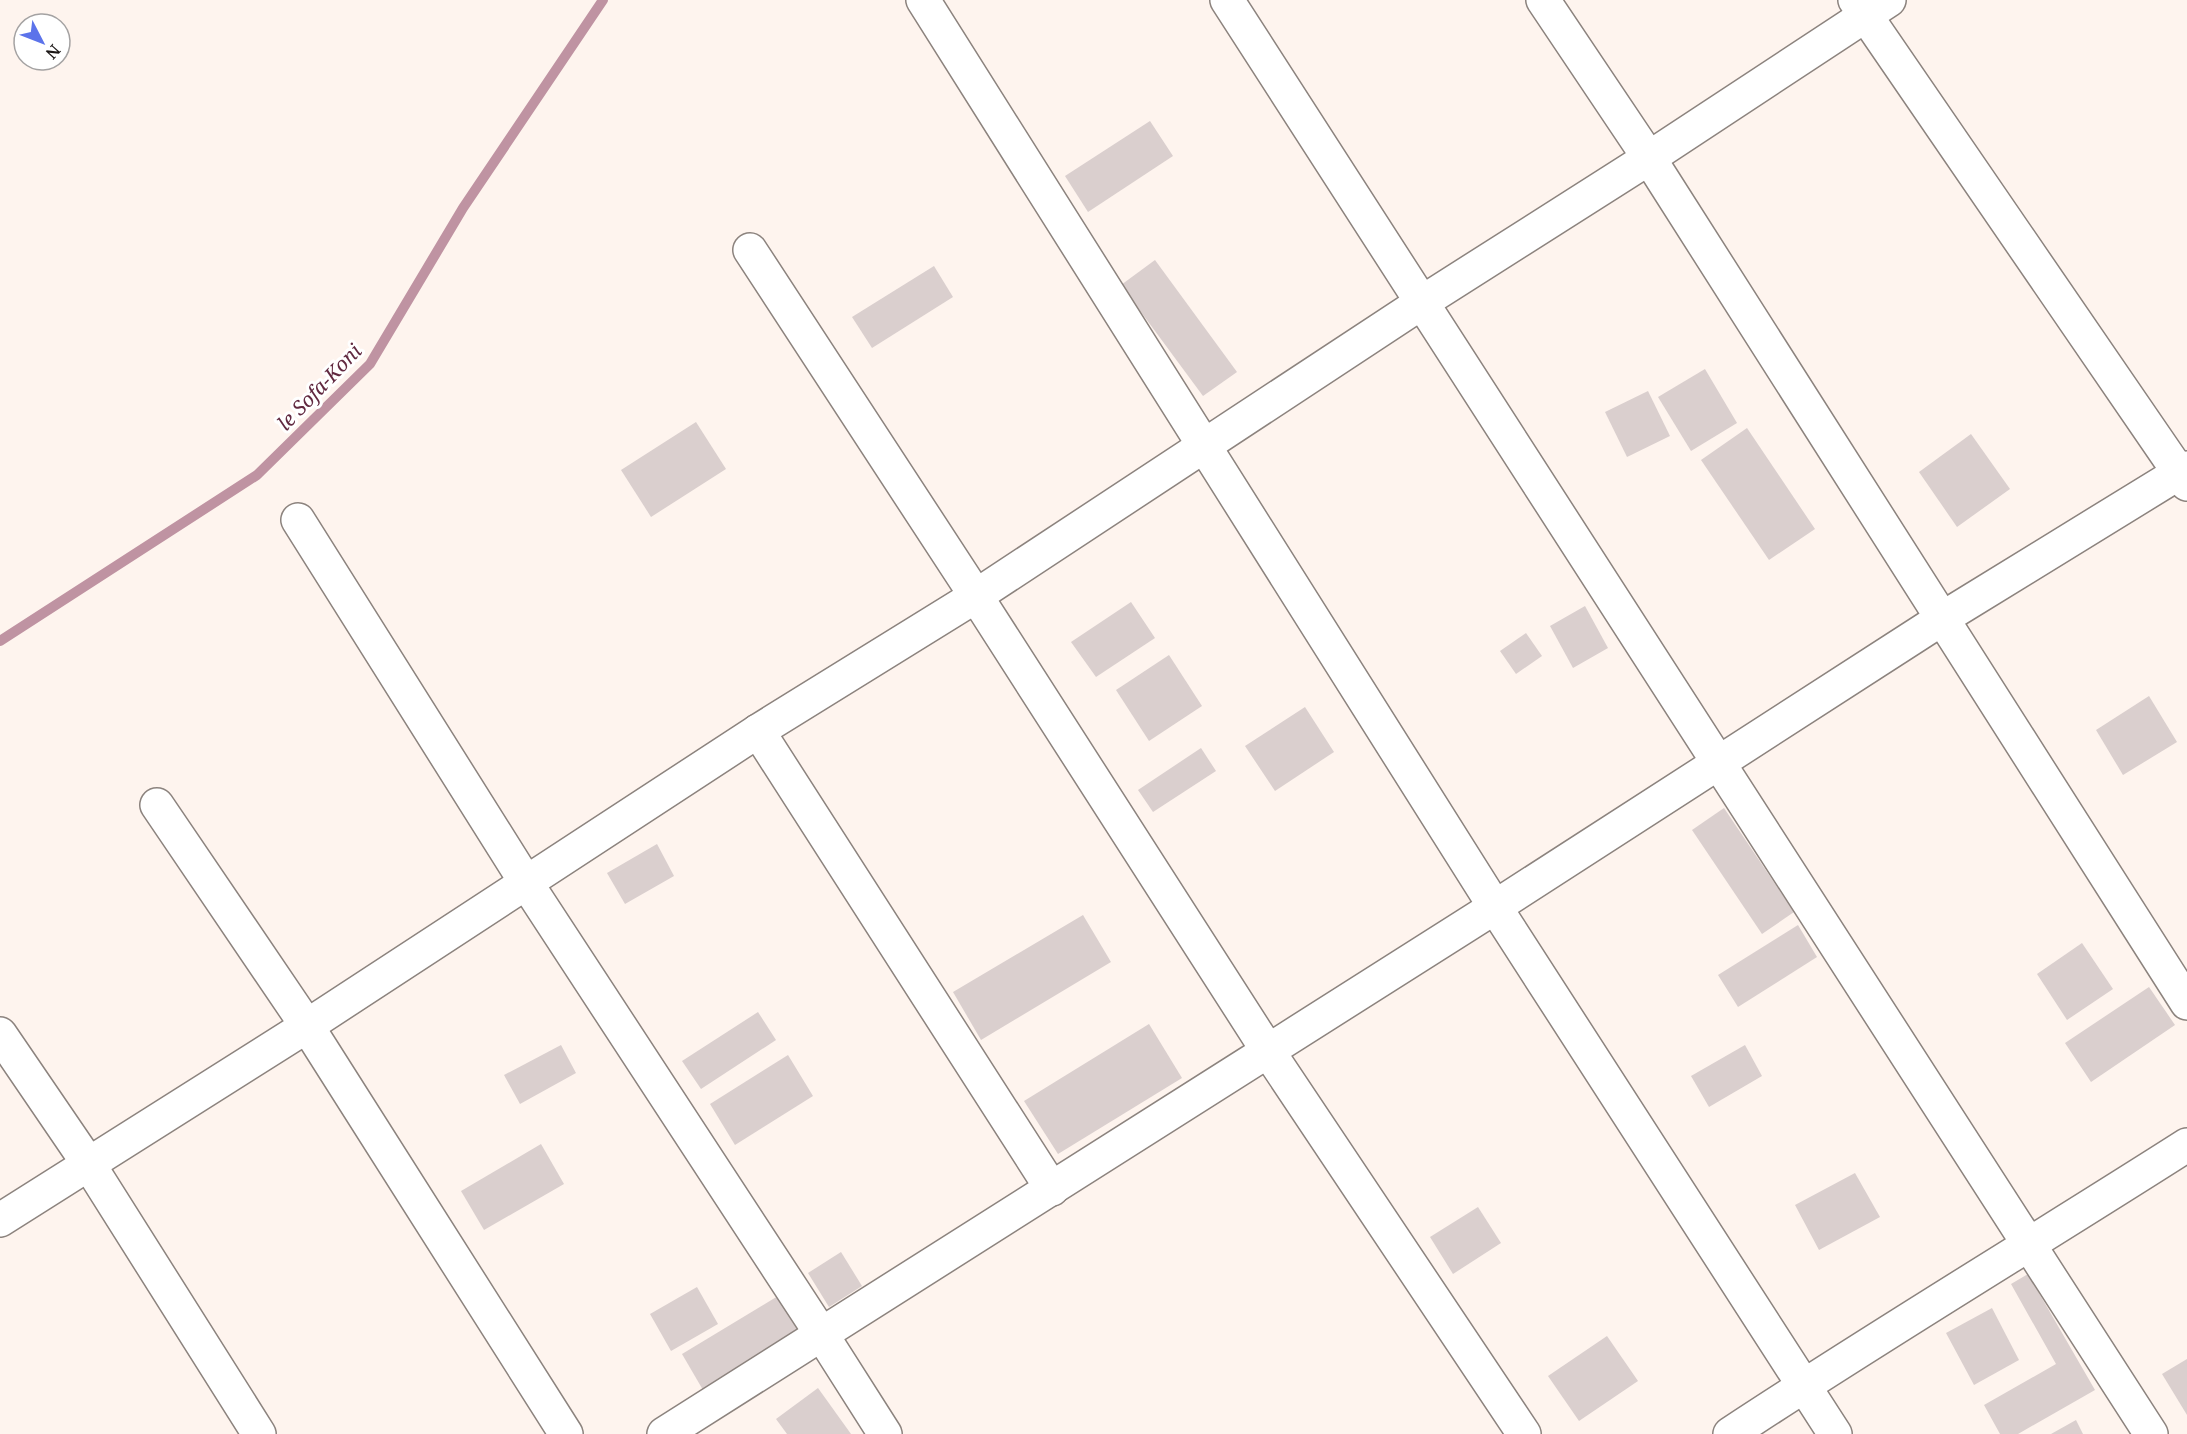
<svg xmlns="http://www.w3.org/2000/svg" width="2187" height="1434" font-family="'Noto Serif',serif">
	<rect width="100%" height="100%" fill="#fef4ee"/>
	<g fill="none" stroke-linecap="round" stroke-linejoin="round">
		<polyline stroke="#bf93a2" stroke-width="10" points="0,641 257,475 370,364 463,208 603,0"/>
	</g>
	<g fill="#dacfce">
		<polygon points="1150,121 1173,156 1088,212 1065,176"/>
		<polygon points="1155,260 1237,372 1203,396 1121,285"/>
		<polygon points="934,266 953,297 872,348 852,317"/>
		<polygon points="1705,369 1737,423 1691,451 1658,397"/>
		<polygon points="1648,391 1670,436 1627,457 1605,412"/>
		<polygon points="696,422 726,469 651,517 621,470"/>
		<polygon points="1747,428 1815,529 1769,560 1701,460"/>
		<polygon points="1971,434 2010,489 1957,527 1919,472"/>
		<polygon points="1131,602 1155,638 1096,677 1071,642"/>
		<polygon points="1585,606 1608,648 1573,668 1550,626"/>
		<polygon points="1526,633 1542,656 1516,674 1500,651"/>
		<polygon points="1169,655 1202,706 1149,741 1116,690"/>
		<polygon points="2149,696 2177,742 2123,775 2096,730"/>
		<polygon points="1305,707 1334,752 1275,791 1245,746"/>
		<polygon points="1201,748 1216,771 1153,812 1138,790"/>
		<polygon points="1724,808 1794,912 1762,934 1692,830"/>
		<polygon points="657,844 674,876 625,904 607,873"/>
		<polygon points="1083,915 1111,962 981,1040 953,992"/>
		<polygon points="1798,925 1817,957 1738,1007 1718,975"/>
		<polygon points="2082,943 2113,989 2067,1020 2037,974"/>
		<polygon points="2149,987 2175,1025 2091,1082 2065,1043"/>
		<polygon points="758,1012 776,1040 701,1089 682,1061"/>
		<polygon points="1149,1024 1182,1078 1058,1154 1024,1101"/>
		<polygon points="561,1045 576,1073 520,1104 504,1075"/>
		<polygon points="1745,1045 1762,1076 1709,1107 1691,1076"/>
		<polygon points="788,1055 813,1096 735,1145 710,1104"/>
		<polygon points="541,1144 564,1184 484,1230 461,1191"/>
		<polygon points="1855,1173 1880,1217 1819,1250 1795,1205"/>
		<polygon points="1478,1207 1501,1243 1453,1274 1430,1237"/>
		<polygon points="841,1252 862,1286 829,1307 808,1273"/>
		<polygon points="2028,1274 2095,1390 2018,1434 2000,1434 1984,1405 2056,1364 2011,1284"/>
		<polygon points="697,1287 718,1324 671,1351 650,1314"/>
		<polygon points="778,1296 799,1332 703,1390 682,1354"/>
		<polygon points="1992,1308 2019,1360 1974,1385 1946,1333"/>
		<polygon points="1607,1336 1638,1381 1579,1421 1548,1376"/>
		<polygon points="2187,1359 2187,1415 2162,1374"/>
		<polygon points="818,1388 851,1434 787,1434 776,1419"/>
		<polygon points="2076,1420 2083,1434 2051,1434"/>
	</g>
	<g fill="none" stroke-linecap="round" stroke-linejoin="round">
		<g stroke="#8c837e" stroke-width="36">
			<g id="minor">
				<polyline points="923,0 1495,907 1835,1434"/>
				<polyline points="1227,0 2151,1434"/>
				<polyline points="1543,0 1649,158 2187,1003"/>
				<polyline points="1855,0 2187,484"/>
				<polyline points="750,250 976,596 1268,1051 1524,1434"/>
				<polyline points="298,520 527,884 822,1335 885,1434"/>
				<polyline points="758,731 1052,1189"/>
				<polyline points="157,805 307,1026 566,1434"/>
				<polyline points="0,1034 88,1163 259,1434"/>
				<polyline points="0,1220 307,1026 758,731 976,596 1421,303 1649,158 1889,0"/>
				<polyline points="664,1434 1495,907 1943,618 2187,468"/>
				<path d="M 1730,1434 C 1880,1335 2035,1242 2187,1145"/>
			</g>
		</g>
		<use href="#minor" stroke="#fff" stroke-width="33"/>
	</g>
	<g text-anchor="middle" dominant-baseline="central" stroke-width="6" stroke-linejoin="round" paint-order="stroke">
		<g font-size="20" font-style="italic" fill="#612940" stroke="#fff">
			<text transform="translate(319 387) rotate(-46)">le Sofa-Koni</text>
		</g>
	</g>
	<g transform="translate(42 42) rotate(132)"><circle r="28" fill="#ffffff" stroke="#a4a2a2" stroke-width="1.5"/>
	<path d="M0-4.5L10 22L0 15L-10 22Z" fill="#5c73ea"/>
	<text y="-9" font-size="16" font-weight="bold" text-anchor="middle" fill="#1b1716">N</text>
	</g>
</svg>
